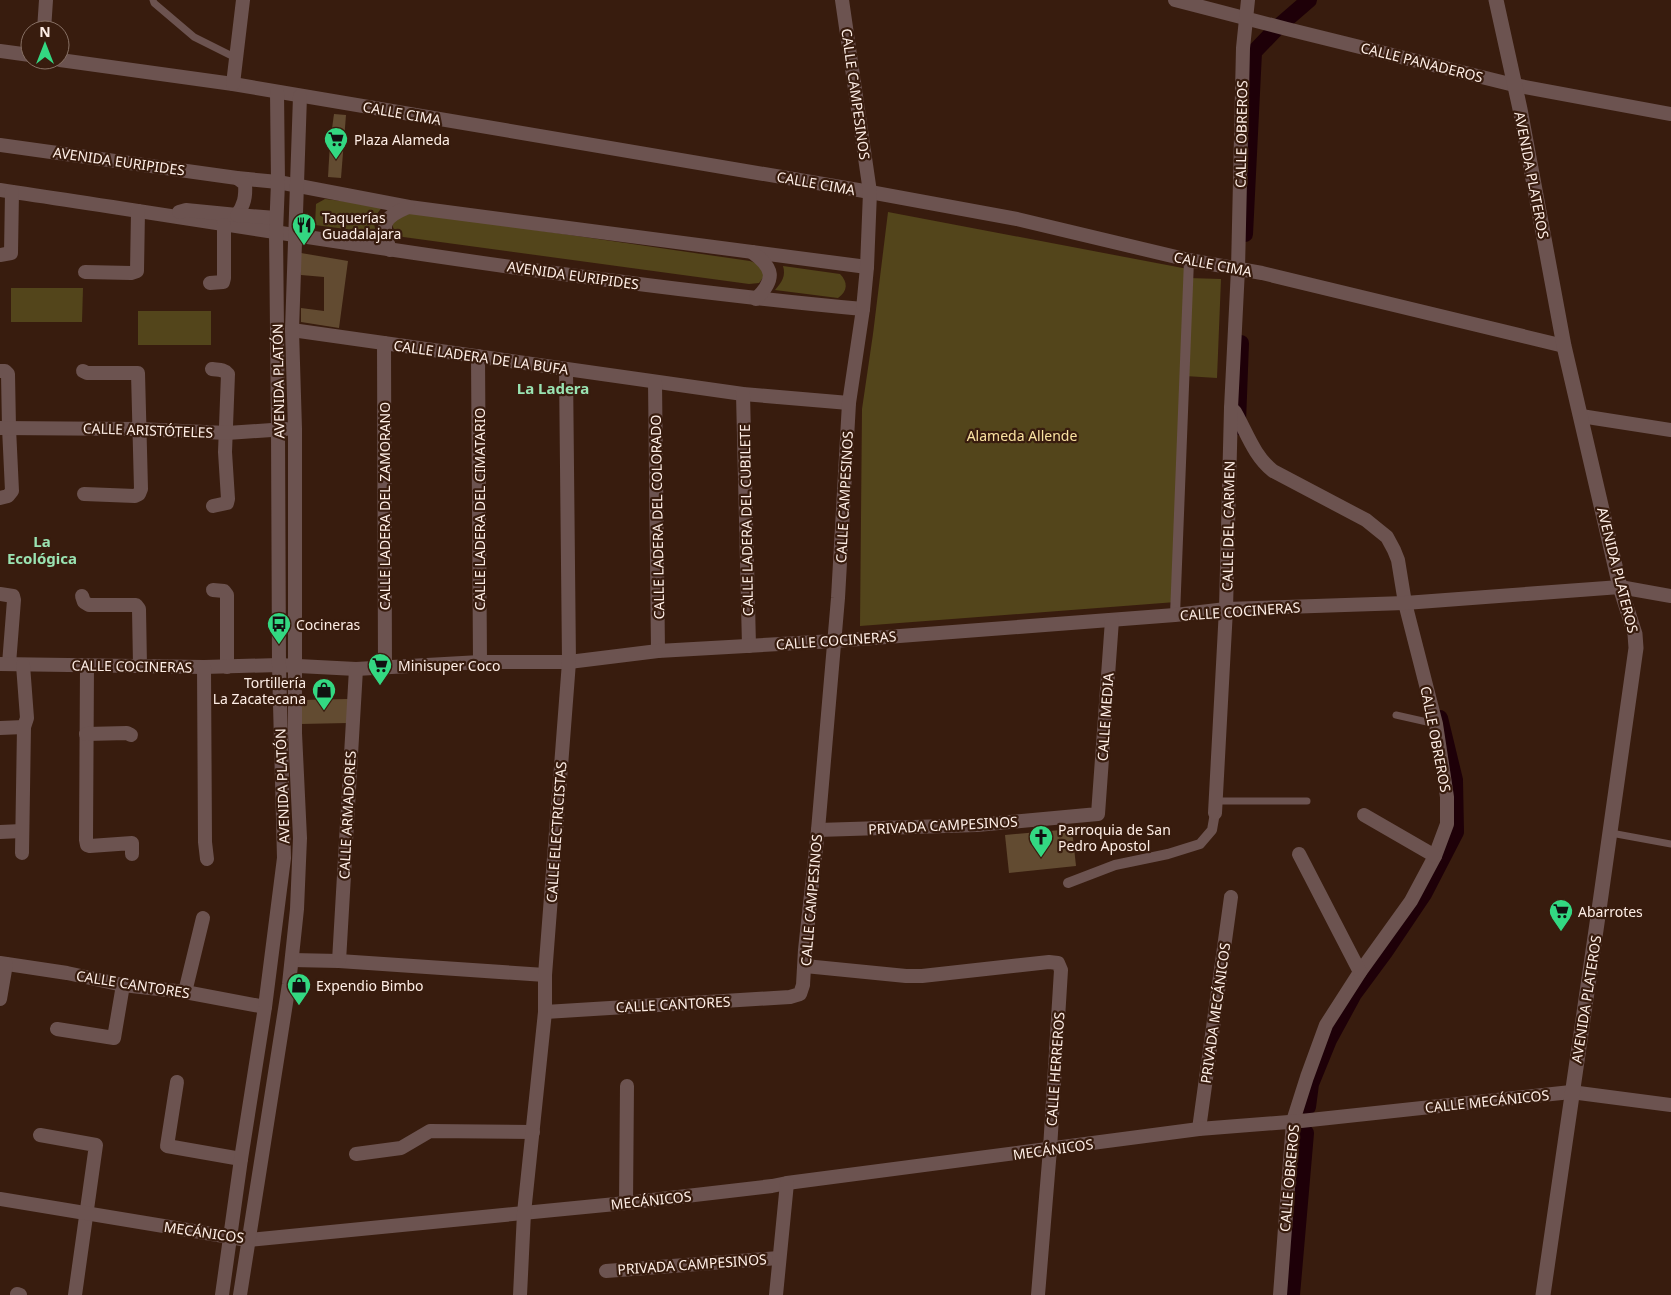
<svg xmlns="http://www.w3.org/2000/svg" width="1671" height="1295" font-family="'Noto Sans',sans-serif">
	<rect width="100%" height="100%" fill="#381c0e"/>
	<g fill="#53451b">
		<polygon points="325,199 383,206 373,219 376,233 315,225 316,204"/>
		<polygon points="888,212 1188,269 1188,278 1221,279 1217,378 1185,376 1176,602 860,626 862,409 873,334"/>
		<polygon points="417,213 750,261 761,265 765,275 759,283 749,284 396,236 392,224 399,215"/>
		<path d="M 783,266 L 840,274 C 848,282 848,291 838,298 L 775,290 C 782,282 786,276 783,266 Z"/>
		<polygon points="11,288 83,288 82,322 11,322"/>
		<rect x="138" y="311" width="73" height="34"/>
	</g>
	<g fill="none" stroke-linecap="round" stroke-linejoin="round">
		<g stroke="#1e0008" stroke-width="16">
			<polyline points="1245,234 1254,52 1279,26 1309,0"/>
			<polyline points="1241,343 1238,422 1242,428"/>
			<polyline points="1308,1107 1311,1084 1329,1040 1354,994 1385,952 1424,894 1456,832 1455,780 1440,718"/>
			<polyline points="1292,1295 1306,1133"/>
		</g>
	</g>
	<g fill="#624b31">
		<polygon points="334,114 346,115 341,178 328,177 330,143"/>
		<polygon points="301,253 348,261 339,328 301,322 301,308 324,311 324,277 301,275"/>
		<polygon points="348,699 348,723 300,724 300,700"/>
		<polygon points="1072,829 1076,866 1009,873 1005,835"/>
	</g>
	<g fill="none" stroke-linecap="round" stroke-linejoin="round">
		<g stroke="#6c5350" stroke-width="7">
			<polyline points="153,0 154,3 194,37 236,58"/>
			<polyline points="1396,715 1436,724"/>
			<polyline points="1215,801 1307,801"/>
			<polyline points="1611,833 1671,844"/>
		</g>
		<g stroke="#6c5350" stroke-width="10">
			<polyline points="1175,615 1189,260"/>
			<polyline points="1068,883 1115,865 1168,854 1200,844 1212,830 1215,813"/>
		</g>
		<g stroke="#6c5350" stroke-width="14">
			<polyline points="1175,0 1287,29 1514,85 1671,114"/>
			<polyline points="44,30 46,0"/>
			<polyline points="0,51 30,55"/>
			<polyline points="60,60 233,84 870,192 1017,219 1189,260 1262,273 1564,346"/>
			<polyline points="233,84 243,0"/>
			<polyline points="0,145 237,178 278,182 409,207 867,267"/>
			<path d="M 0,190 C 287,233 574,282 863,309"/>
			<path d="M 179,212 L 186,210 L 237,215 C 244,205 246,197 245,184 L 237,178"/>
			<polyline points="237,215 276,218"/>
			<path d="M 390,250 C 381,224 382,218 408,207"/>
			<path d="M 752,252 C 774,268 776,279 756,299"/>
			<polyline points="0,255 11,253 12,192"/>
			<polyline points="85,272 131,273 137,271 138,211"/>
			<polyline points="210,283 223,282 224,278 224,225"/>
			<polyline points="292,330 743,394 849,403"/>
			<polyline points="384,343 385,668"/>
			<polyline points="478,356 480,662"/>
			<path d="M 212,369 C 218,370 224,369 228,374 L 225,452 L 228,499 L 227,503 L 213,506"/>
			<polyline points="0,371 5,371 8,374 9,428 12,491 8,496 0,498"/>
			<polyline points="83,371 87,373 138,373 141,489 139,494 135,496 84,494"/>
			<polyline points="655,382 658,651"/>
			<polyline points="743,394 749,646"/>
			<path d="M 1231,408 L 1235,412 C 1247,433 1254,456 1273,471 L 1366,520 L 1387,537 L 1394,550 L 1398,560 L 1405,603 L 1436,724 L 1447,797 L 1447,824 L 1435,856 L 1411,901 L 1360,972 L 1326,1025 L 1307,1077 L 1293,1121 L 1280,1295"/>
			<polyline points="1581,416 1671,430"/>
			<polyline points="0,428 138,429 227,433 286,429"/>
			<polyline points="213,590 224,591 227,595 227,667"/>
			<polyline points="0,594 13,596 14,600 9,664"/>
			<polyline points="82,596 84,602 89,605 136,605 139,609 140,666"/>
			<polyline points="0,664 204,667 279,665 356,669 480,662 569,662 658,651 834,641 1175,615 1226,609 1405,603 1620,587 1671,596"/>
			<polyline points="87,666 86,840 87,845 90,846 132,843 132,854"/>
			<polyline points="204,667 205,842 207,859"/>
			<polyline points="0,728 24,727"/>
			<polyline points="86,734 127,733 131,735"/>
			<polyline points="1215,813 1226,609 1231,408 1238,269 1243,48 1248,0"/>
			<polyline points="1364,815 1435,856"/>
			<polyline points="818,830 977,825 1098,814 1112,620"/>
			<polyline points="0,832 22,831"/>
			<polyline points="22,853 24,727 27,718 23,665"/>
			<polyline points="1299,854 1360,972"/>
			<polyline points="292,960 339,961 545,975"/>
			<polyline points="339,961 356,669"/>
			<polyline points="0,963 67,973 123,985 185,992 265,1007"/>
			<polyline points="805,966 906,976 922,976 1049,962 1058,963 1061,970 1050,1149 1038,1295"/>
			<polyline points="185,992 203,918"/>
			<polyline points="0,999 6,964"/>
			<polyline points="545,1012 790,997 800,994 803,985 805,950 818,830 838,598 849,403 863,309 867,267 870,192 842,0"/>
			<polyline points="57,1029 114,1038 123,985"/>
			<polyline points="177,1082 167,1146 241,1159"/>
			<polyline points="1199,1129 1231,897"/>
			<polyline points="40,1135 96,1145 75,1295"/>
			<polyline points="356,1154 401,1148 430,1131 533,1132"/>
			<polyline points="0,1199 248,1240 626,1203 772,1186 787,1183 1199,1129 1301,1121 1571,1092 1671,1105"/>
			<polyline points="626,1203 627,1086"/>
			<polyline points="606,1271 779,1258"/>
			<polyline points="17,1294 20,1295"/>
			<polyline points="222,1295 241,1159 265,1007 284,858 279,665 278,429 276,232 278,182 277,92"/>
			<polyline points="240,1295 289,984 297,909 300,838 295,733 295,429 292,330 300,96"/>
			<polyline points="520,1295 524,1213 545,1012 545,975 569,662 566,369"/>
			<polyline points="776,1295 787,1183"/>
		</g>
		<path stroke="#6c5350" stroke-width="15" d="M 1496,0 L 1520,109 L 1564,346 L 1620,587 L 1635,634 L 1636,648 C 1607,864 1573,1079 1543,1295"/>
	</g>
	<defs>
		<g id="supermarket-pin" transform="scale(1.25)"><path d="M0 17L-7.5 6A9.5 9.5 0 1 1 7.5 6Z" fill="#33d882" stroke="#381c0e"/><path d="M-6-5.5h2.5l.6 2H6L4.5 2H-2.5L-4.4-4H-6ZM-1.5 3.2a1.3 1.3 0 1 0 .1 0ZM3 3.2a1.3 1.3 0 1 0 .1 0Z" fill="#111"/></g>
		<g id="restaurant-pin" transform="scale(1.25)"><path d="M0 17L-7.5 6A9.5 9.5 0 1 1 7.5 6Z" fill="#33d882" stroke="#381c0e"/><path d="M-5-6h1v4h1v-4h1v4h1v-4h1v5L-1.5 .5V6h-2V.5L-5-1ZM5-6V6H3V1.5H1.5Q1.5-4 5-6Z" fill="#111"/></g>
		<g id="bus-pin" transform="scale(1.25)"><path d="M0 17L-7.5 6A9.5 9.5 0 1 1 7.5 6Z" fill="#33d882" stroke="#381c0e"/><path d="M-5-6H5V4H4V6H2V4H-2V6H-4V4H-5ZM-3.5-4V0h7V-4ZM-3.5 1.2v1.5H-2V1.2ZM2 1.2v1.5H3.5V1.2Z" fill="#111"/></g>
		<g id="shop-pin" transform="scale(1.25)"><path d="M0 17L-7.5 6A9.5 9.5 0 1 1 7.5 6Z" fill="#33d882" stroke="#381c0e"/><path d="M-5-2.5h2.3a2.7 3.5 0 0 1 5.4 0H5L5.5 6h-11ZM-1.5-2.5h3a1.5 2.3 0 0 0-3 0Z" fill="#111"/></g>
		<g id="church-pin" transform="scale(1.25)"><path d="M0 17L-7.5 6A9.5 9.5 0 1 1 7.5 6Z" fill="#33d882" stroke="#381c0e"/><path d="M-1.2-6h2.4v3.5h3.3v2.4h-3.3V6h-2.4V-.1h-3.3v-2.4h3.3Z" fill="#111"/></g>
	</defs>
	<g fill-rule="evenodd">
		<use href="#supermarket-pin" x="336" y="139"/>
		<use href="#restaurant-pin" x="304" y="225"/>
		<use href="#bus-pin" x="279" y="624"/>
		<use href="#supermarket-pin" x="380" y="665"/>
		<use href="#shop-pin" x="324" y="690"/>
		<use href="#church-pin" x="1041" y="837"/>
		<use href="#supermarket-pin" x="1561" y="911"/>
		<use href="#shop-pin" x="299" y="985"/>
	</g>
	<g text-anchor="middle" dominant-baseline="central" stroke-width="4.5" stroke-linejoin="round" paint-order="stroke">
		<g font-size="14" fill="#feeee6" stroke="#381c0e">
			<text transform="translate(1422 62) rotate(14)">CALLE PANADEROS</text>
			<text transform="translate(856 94) rotate(82)">CALLE CAMPESINOS</text>
			<text transform="translate(402 113) rotate(10)">CALLE CIMA</text>
			<text transform="translate(1241 134) rotate(-89)">CALLE OBREROS</text>
			<text transform="translate(119 161) rotate(8)">AVENIDA EURIPIDES</text>
			<text transform="translate(1532 175) rotate(79)">AVENIDA PLATEROS</text>
			<text transform="translate(816 183) rotate(10)">CALLE CIMA</text>
			<text transform="translate(1213 264) rotate(11)">CALLE CIMA</text>
			<text transform="translate(573 275) rotate(8)">AVENIDA EURIPIDES</text>
			<text transform="translate(481 357) rotate(8)">CALLE LADERA DE LA BUFA</text>
			<text transform="translate(278 381) rotate(-91)">AVENIDA PLATÓN</text>
			<text transform="translate(148 430) rotate(2)">CALLE ARISTÓTELES</text>
			<text transform="translate(844 497) rotate(-87)">CALLE CAMPESINOS</text>
			<text transform="translate(384 506) rotate(-90)">CALLE LADERA DEL ZAMORANO</text>
			<text transform="translate(479 509) rotate(-90)">CALLE LADERA DEL CIMATARIO</text>
			<text transform="translate(657 517) rotate(-91)">CALLE LADERA DEL COLORADO</text>
			<text transform="translate(746 520) rotate(-91)">CALLE LADERA DEL CUBILETE</text>
			<text transform="translate(1228 526) rotate(-89)">CALLE DEL CARMEN</text>
			<text transform="translate(1618 570) rotate(76)">AVENIDA PLATEROS</text>
			<text transform="translate(1240 611) rotate(-4)">CALLE COCINERAS</text>
			<text transform="translate(836 640) rotate(-4)">CALLE COCINERAS</text>
			<text transform="translate(132 666) rotate(1)">CALLE COCINERAS</text>
			<text transform="translate(1105 717) rotate(-86)">CALLE MEDIA</text>
			<text transform="translate(1436 739) rotate(79)">CALLE OBREROS</text>
			<text transform="translate(282 786) rotate(-92)">AVENIDA PLATÓN</text>
			<text transform="translate(347 815) rotate(-87)">CALLE ARMADORES</text>
			<text transform="translate(943 825) rotate(-3)">PRIVADA CAMPESINOS</text>
			<text transform="translate(556 832) rotate(-86)">CALLE ELECTRICISTAS</text>
			<text transform="translate(811 900) rotate(-85)">CALLE CAMPESINOS</text>
			<text transform="translate(133 984) rotate(9)">CALLE CANTORES</text>
			<text transform="translate(1586 999) rotate(-81)">AVENIDA PLATEROS</text>
			<text transform="translate(673 1004) rotate(-3)">CALLE CANTORES</text>
			<text transform="translate(1215 1013) rotate(-82)">PRIVADA MECÁNICOS</text>
			<text transform="translate(1055 1069) rotate(-86)">CALLE HERREROS</text>
			<text transform="translate(1487 1101) rotate(-6)">CALLE MECÁNICOS</text>
			<text transform="translate(1053 1149) rotate(-8)">MECÁNICOS</text>
			<text transform="translate(1289 1178) rotate(-85)">CALLE OBREROS</text>
			<text transform="translate(651 1200) rotate(-6)">MECÁNICOS</text>
			<text transform="translate(204 1232) rotate(8)">MECÁNICOS</text>
			<text transform="translate(692 1264) rotate(-4)">PRIVADA CAMPESINOS</text>
		</g>
		<g font-size="14" fill="#feeee6" stroke="#381c0e" text-anchor="start">
			<text x="354" y="139">Plaza Alameda</text>
			<text x="322" y="217">Taquerías<tspan x="322" dy="16">Guadalajara</tspan></text>
			<text x="296" y="624">Cocineras</text>
			<text x="398" y="665">Minisuper Coco</text>
			<text x="306" y="682" text-anchor="end">Tortillería<tspan x="306" dy="16">La Zacatecana</tspan></text>
			<text x="1058" y="829">Parroquia de San<tspan x="1058" dy="16">Pedro Apostol</tspan></text>
			<text x="1578" y="911">Abarrotes</text>
			<text x="316" y="985">Expendio Bimbo</text>
		</g>
		<g font-size="14" fill="#fae2a1" stroke="#381c0e">
			<text x="1022" y="435">Alameda Allende</text>
		</g>
		<g font-size="15" font-weight="bold" fill="#9ae3b2" stroke="#381c0e">
			<text x="553" y="388">La Ladera</text>
			<text x="42" y="541">La<tspan x="42" dy="17">Ecológica</tspan></text>
		</g>
	</g>
	<g transform="translate(45 45)"><circle r="24" fill="#381c0e" stroke="#877064"/>
	<path d="M0-4L9 19L0 12L-9 19Z" fill="#33d882"/>
	<text y="-8" font-size="14" font-weight="bold" text-anchor="middle" fill="#feeee6">N</text>
	</g>
</svg>
